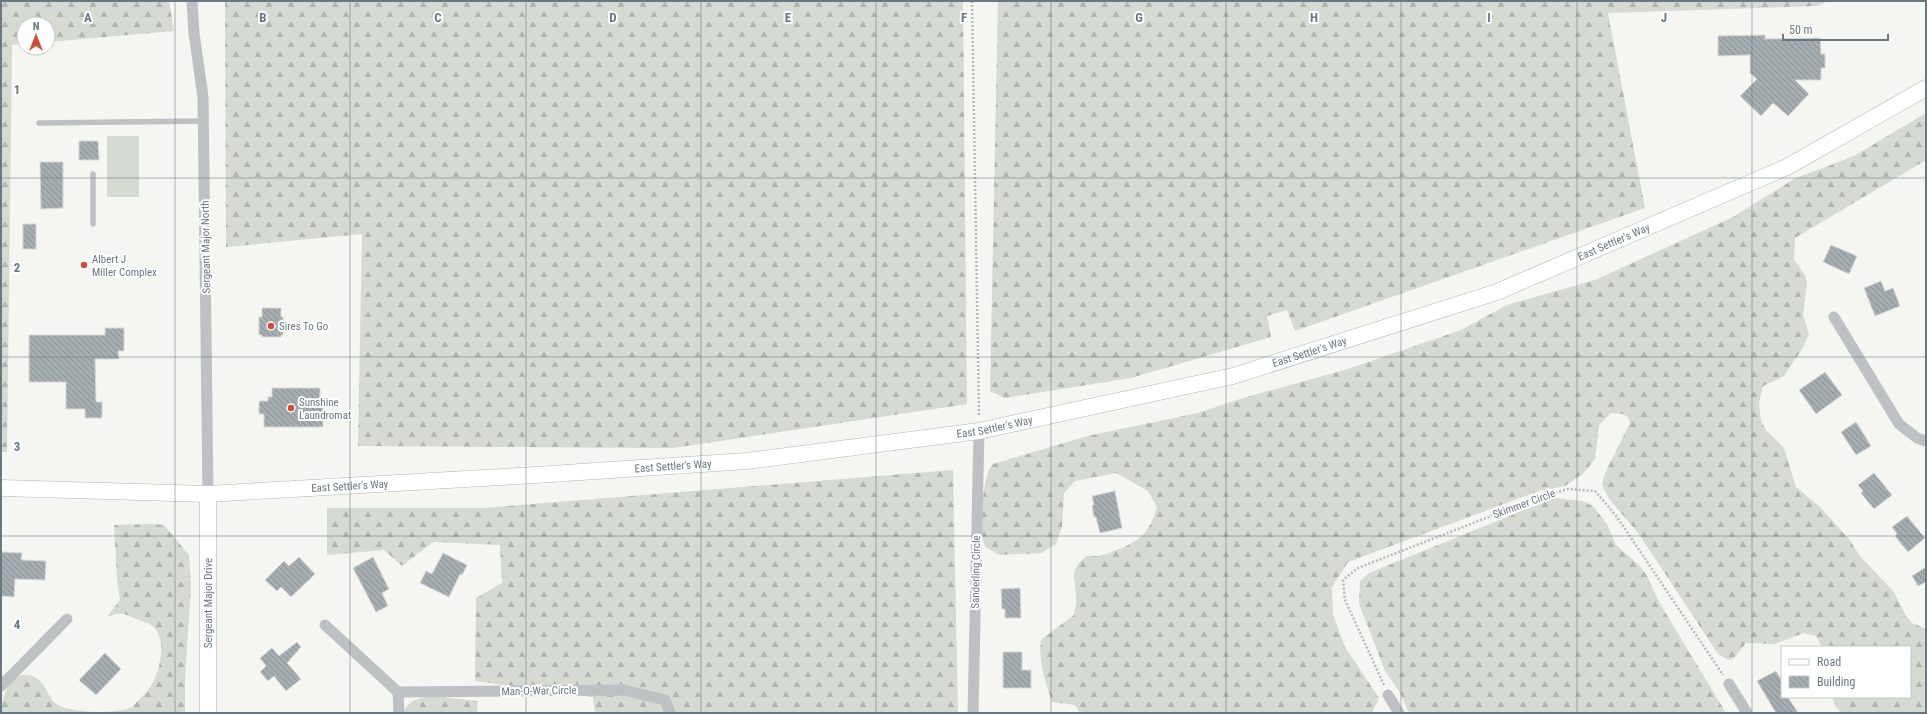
<svg xmlns="http://www.w3.org/2000/svg" width="1927" height="714" font-family="'Roboto Condensed',sans-serif">
	<defs>
		<pattern id="forest-firs" width="22" height="20" patternUnits="userSpaceOnUse"><rect width="22" height="20" fill="#d5dad2"/><path d="M5 1l3.5 6h-7zM16 11l3.5 6h-7z" fill="#b1b6b0"/></pattern>
		<pattern id="building-back-hatch" width="6" height="6" patternUnits="userSpaceOnUse"><rect width="6" height="6" fill="#a5adb1"/><path d="M-1 5l2 2M0 0l6 6M5-1l2 2" fill="none" stroke="#8a9295"/></pattern>
	</defs>
	<rect width="100%" height="100%" fill="#f5f5f2"/>
	<g fill="url(#forest-firs)">
		<polygon points="1,1 169,1 174,31 48,42 48,24 24,24 24,44 12,45 7,452 1,452"/>
		<polygon points="225,1 963,1 967,404 673,448 358,446 362,234 226,247"/>
		<polygon points="998,1 1828,1 1818,6 1608,13 1645,208 1295,331 1287,310 1267,316 1271,337 1131,378 1005,398 990,391"/>
		<path d="M 1926,113 L 1926,160 L 1795,238 L 1794,259 L 1805,275 L 1807,283 L 1803,315 L 1809,334 L 1804,346 L 1784,376 L 1763,386 L 1759,402 L 1761,421 L 1766,430 L 1784,448 L 1796,487 L 1820,507 L 1849,539 L 1860,556 L 1894,592 L 1906,616 L 1912,623 L 1926,629 L 1926,713 L 1841,713 L 1835,706 L 1832,697 L 1910,697 L 1910,647 L 1822,647 L 1816,636 L 1804,633 L 1775,644 L 1746,643 L 1734,658 L 1729,660 L 1718,654 L 1639,534 L 1610,500 L 1604,489 L 1602,483 L 1606,471 L 1630,423 L 1628,417 L 1623,414 L 1611,413 L 1599,425 L 1595,459 L 1584,473 L 1565,486 L 1539,491 L 1348,562 L 1332,587 L 1333,615 L 1345,647 L 1379,698 L 1372,713 L 1080,713 L 1075,705 L 1052,702 C 1047,686 1036,655 1042,639 L 1074,615 C 1075,609 1077,602 1076,596 C 1075,575 1069,570 1087,556 C 1098,557 1105,555 1114,551 C 1139,542 1150,533 1157,507 L 1148,491 L 1116,473 L 1075,481 L 1064,493 L 1062,527 L 1056,544 L 1041,553 L 1000,555 L 985,547 C 984,541 982,536 982,531 C 980,518 984,471 993,464 L 1087,436 L 1198,413 L 1240,399 L 1348,369 L 1461,330 L 1507,305 L 1595,280 L 1731,218 L 1794,179 L 1854,156 Z"/>
		<polygon points="953,470 958,713 595,713 593,697 475,681 476,598 502,583 500,545 433,542 402,566 384,550 327,555 327,508 483,508"/>
		<polygon points="1554,498 1583,501 1593,506 1607,524 1616,545 1641,567 1647,576 1659,602 1726,713 1409,713 1399,691 1385,671 1374,642 1359,604 1360,581 1369,573"/>
		<path d="M 153,524 L 164,525 L 189,555 L 191,587 L 185,678 L 185,713 L 2,713 C 0,697 12,668 33,676 C 44,681 47,694 54,702 C 67,714 114,714 130,708 C 133,707 136,702 139,700 C 142,696 146,693 149,689 C 160,673 168,641 153,626 C 149,623 141,621 136,619 C 123,613 121,612 107,617 L 120,600 L 117,579 L 114,525 Z"/>
		<path d="M 434,696 L 478,701 L 477,713 L 404,713 C 407,699 422,698 434,696 Z"/>
	</g>
	<rect fill="#d5dad2" x="107" y="136" width="32" height="61"/>
	<g fill="url(#building-back-hatch)" stroke="#d7d7d5">
		<polygon points="1765,35 1765,39 1820,38 1821,54 1825,54 1825,68 1821,68 1821,80 1795,80 1809,94 1788,116 1773,103 1761,116 1740,96 1757,79 1750,73 1750,55 1718,56 1718,36"/>
		<polygon points="79,141 98,141 99,160 79,160"/>
		<polygon points="40,162 63,162 63,208 41,209"/>
		<rect x="23" y="224" width="13" height="25"/>
		<polygon points="1831,245 1857,256 1849,274 1823,262"/>
		<polygon points="1881,281 1885,291 1893,288 1900,306 1875,316 1864,288"/>
		<polygon points="262,308 281,308 281,317 283,317 283,335 281,335 281,337 262,337 262,335 259,335 259,317 262,317"/>
		<polygon points="105,328 124,328 124,351 118,351 119,359 95,359 96,402 102,402 102,418 85,418 85,409 66,409 66,382 29,382 29,335 105,335"/>
		<polygon points="1825,372 1842,395 1816,414 1799,390"/>
		<polygon points="272,388 320,388 320,397 323,397 323,427 264,427 264,414 259,414 259,401 268,401 268,397 272,397"/>
		<polygon points="1856,422 1871,446 1856,455 1841,432"/>
		<polygon points="1874,473 1892,495 1874,509 1861,493 1863,491 1858,485"/>
		<polygon points="1115,491 1122,528 1100,533 1096,517 1094,517 1092,505 1094,505 1092,496"/>
		<polygon points="1907,516 1925,538 1908,552 1895,536 1897,534 1892,527"/>
		<polygon points="1,552 22,553 21,560 46,561 45,580 15,579 14,597 1,596"/>
		<polygon points="443,553 467,565 462,575 460,574 449,597 420,583 426,571 432,574"/>
		<polygon points="299,557 315,574 291,597 281,587 277,591 265,580 284,561 289,566"/>
		<polygon points="373,557 389,589 382,593 388,606 376,612 353,568"/>
		<polygon points="1926,567 1926,582 1918,586 1912,576"/>
		<polygon points="1020,588 1021,618 1005,618 1005,609 1002,609 1001,589"/>
		<polygon points="297,642 301,647 287,663 301,679 286,691 274,676 268,681 260,672 266,666 260,658 272,648 279,656"/>
		<polygon points="1003,652 1022,652 1022,670 1031,670 1031,688 1003,688"/>
		<polygon points="105,653 121,669 96,695 79,680"/>
		<polygon points="1776,671 1782,681 1782,697 1788,697 1798,713 1776,713 1757,681"/>
	</g>
	<g fill="none" stroke-linecap="round" stroke-linejoin="round">
		<g stroke="#b0b5b8" stroke-width="17">
			<g id="secondary">
				<path id="s1" d="M 1,488 L 208,494 L 535,475 L 747,461 L 979,431 L 1233,376 L 1497,292 L 1787,167 L 1926,88"/>
				<polyline points="208,713 208,494"/>
			</g>
		</g>
		<g stroke="#b7babc" stroke-width="2.5" stroke-dasharray="2 2" stroke-linecap="butt">
			<polyline points="972,1 979,416"/>
			<polyline points="1384,685 1345,600 1343,580 1358,568 1537,498 1568,489 1595,491 1617,517 1723,675"/>
		</g>
		<g stroke="#bdc1c4" stroke-width="5.5">
			<polyline points="39,123 204,121"/>
			<polyline points="93,174 93,224"/>
		</g>
		<g stroke="#bdc1c4" stroke-width="11">
			<polyline points="192,1 194,33 203,97 208,494"/>
			<polyline points="1834,317 1899,424 1917,438 1926,441"/>
			<polyline points="325,625 398,692 624,690 665,700 670,713"/>
			<polyline points="1729,684 1747,713"/>
			<polyline points="1,686 67,619"/>
			<polyline points="398,692 399,713"/>
			<polyline points="1388,695 1399,713"/>
			<polyline points="973,713 979,431"/>
		</g>
		<use href="#secondary" stroke="#fff" stroke-width="16"/>
	</g>
	<path fill="none" stroke="#687880" stroke-width="1" stroke-opacity="0.55" d="M 175,1 L 175,713M 350,1 L 350,713M 526,1 L 526,713M 701,1 L 701,713M 876,1 L 876,713M 1051,1 L 1051,713M 1226,1 L 1226,713M 1401,1 L 1401,713M 1577,1 L 1577,713M 1752,1 L 1752,713M 1,178 L 1926,178M 1,357 L 1926,357M 1,536 L 1926,536"/>
	<g fill="#d04c38" stroke="#fff" stroke-width="1.5">
		<circle cx="84" cy="265" r="4"/>
		<circle cx="271" cy="326" r="4"/>
		<circle cx="291" cy="408" r="4"/>
	</g>
	<g text-anchor="middle" dominant-baseline="central" stroke-width="4" stroke-linejoin="round" paint-order="stroke">
		<g font-size="11" fill="#687880" stroke="#fff">
			<text stroke="none"><textPath href="#s1" startOffset="1645">East Settler's Way</textPath></text>
			<text transform="translate(206 247) rotate(-91)">Sergeant Major North</text>
			<text stroke="none"><textPath href="#s1" startOffset="1321">East Settler's Way</textPath></text>
			<text stroke="none"><textPath href="#s1" startOffset="997">East Settler's Way</textPath></text>
			<text stroke="none"><textPath href="#s1" startOffset="673">East Settler's Way</textPath></text>
			<text stroke="none"><textPath href="#s1" startOffset="349">East Settler's Way</textPath></text>
			<text transform="translate(1524 504) rotate(-20)">Skimmer Circle</text>
			<text transform="translate(976 572) rotate(-89)">Sanderling Circle</text>
			<text transform="translate(208 603) rotate(-90)">Sergeant Major Drive</text>
			<text transform="translate(539 691) rotate(-1)">Man-O-War Circle</text>
		</g>
		<g font-size="11" fill="#687880" stroke="#fff" text-anchor="start">
			<text x="92" y="259">Albert J<tspan x="92" dy="13">Miller Complex</tspan></text>
			<text x="279" y="326">Sires To Go</text>
			<text x="299" y="402">Sunshine<tspan x="299" dy="13">Laundromat</tspan></text>
		</g>
	</g>
	<g font-size="13" text-anchor="middle" font-weight="bold" fill="#687880" stroke="#fff" stroke-width="4" stroke-linejoin="round" paint-order="stroke">
		<text x="88" y="22">A</text>
		<text x="263" y="22">B</text>
		<text x="438" y="22">C</text>
		<text x="613" y="22">D</text>
		<text x="788" y="22">E</text>
		<text x="964" y="22">F</text>
		<text x="1139" y="22">G</text>
		<text x="1314" y="22">H</text>
		<text x="1489" y="22">I</text>
		<text x="1664" y="22">J</text>
		<text x="17" y="94">1</text>
		<text x="17" y="272">2</text>
		<text x="17" y="451">3</text>
		<text x="17" y="629">4</text>
	</g>
	<rect width="1927" height="714" fill="none" stroke="#687880" stroke-width="4"/>
	<rect x="1781" y="646" width="130" height="52" fill="#ffffff" stroke="#c3c9cc"/>
	<rect x="1789" y="659" width="20" height="6" fill="#ffffff" stroke="#c3c9cc"/>
	<text x="1817" y="666" font-size="12" fill="#687880">Road</text>
	<rect x="1789" y="676" width="20" height="12" fill="url(#building-back-hatch)" stroke="#c3c9cc"/>
	<text x="1817" y="686" font-size="12" fill="#687880">Building</text>
	<g transform="translate(36 36)"><circle r="19" fill="#ffffff" stroke="#c3c9cc"/>
	<path d="M0-3L7 15L0 10L-7 15Z" fill="#d04c38"/>
	<text y="-6" font-size="11" font-weight="bold" text-anchor="middle" fill="#687880">N</text>
	</g>
	<path d="M1783 34v6h105v-6" fill="none" stroke="#687880" stroke-width="2"/>
	<text x="1789" y="34" font-size="12" fill="#687880" stroke="#ffffff" stroke-width="3" paint-order="stroke">50 m</text>
</svg>
